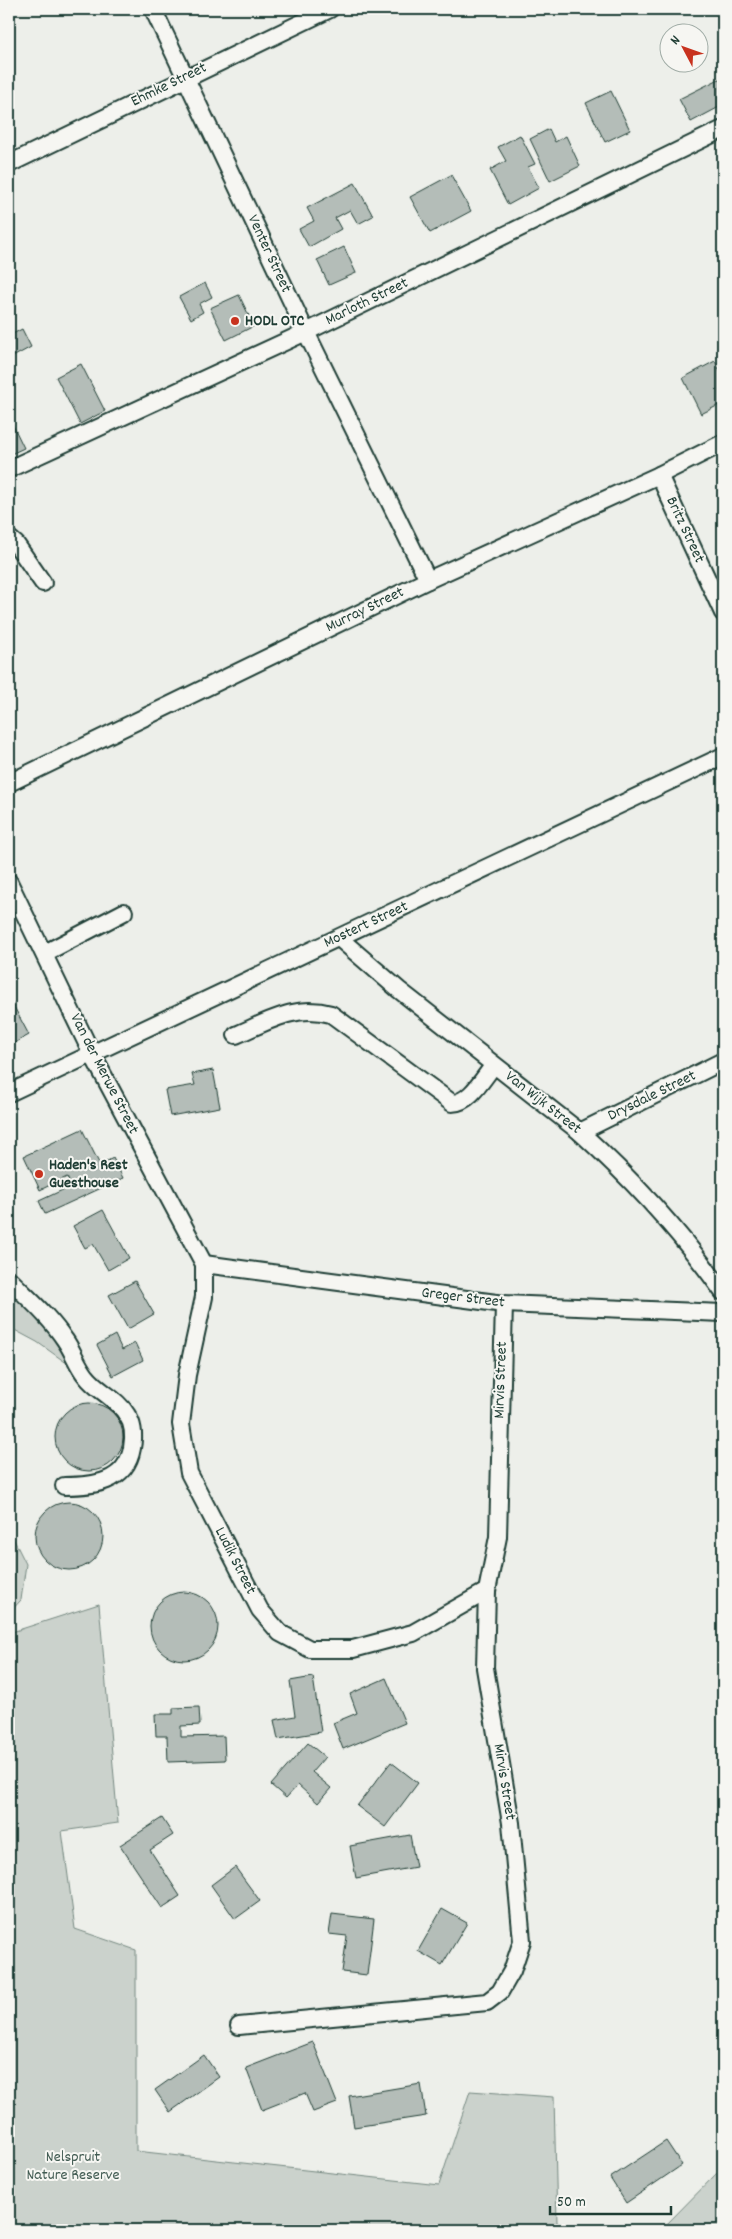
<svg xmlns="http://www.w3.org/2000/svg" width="732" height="2239" font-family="Dekko,sans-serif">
	<rect width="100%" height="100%" fill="#edefea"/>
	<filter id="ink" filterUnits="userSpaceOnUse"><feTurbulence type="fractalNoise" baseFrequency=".02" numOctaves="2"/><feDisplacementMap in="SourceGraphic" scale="10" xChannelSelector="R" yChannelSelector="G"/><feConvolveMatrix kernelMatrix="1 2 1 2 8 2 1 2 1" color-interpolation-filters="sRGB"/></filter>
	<g filter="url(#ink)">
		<g fill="#cbd2cc" stroke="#758880">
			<polygon points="9,1291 66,1341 85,1376 37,1342 9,1327"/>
			<polygon points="9,1530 26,1564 21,1600 9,1613"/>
			<polygon points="99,1604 118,1823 62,1831 75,1929 136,1950 136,2151 439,2185 470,2091 554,2097 557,2223 607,2230 9,2230 9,1633"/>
			<polygon points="723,2167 723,2230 661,2230"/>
		</g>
		<g fill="#b4bdb8" stroke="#1f3d34">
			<polygon points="723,77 723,105 691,122 679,99"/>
			<polygon points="611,91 630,130 605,142 586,103"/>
			<polygon points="549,129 555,142 566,136 580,166 550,181 530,139"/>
			<polygon points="520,135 535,164 528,167 539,188 508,205 490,170 506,161 498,147"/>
			<polygon points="451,175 471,211 430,233 410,197"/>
			<polygon points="355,183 373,216 358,224 350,210 335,218 341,229 309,247 299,229 314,221 307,208"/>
			<polygon points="344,247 356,273 329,285 317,260"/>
			<polygon points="205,283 212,297 199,304 203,312 191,319 179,297"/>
			<polygon points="239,295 254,326 226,340 210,308"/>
			<polygon points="22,329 31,347 9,359 9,336"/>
			<polygon points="715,361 723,377 723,403 701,414 683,378"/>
			<polygon points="81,364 105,411 80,424 56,377"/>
			<polygon points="9,417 24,448 9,455"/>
			<polygon points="12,1003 29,1035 9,1046 9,1005"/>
			<polygon points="213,1070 220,1107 170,1116 165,1090 195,1085 192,1074"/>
			<polygon points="82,1129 100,1165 113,1158 123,1178 45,1214 39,1201 71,1186 67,1177 40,1190 24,1156"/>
			<polygon points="103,1210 129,1258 108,1270 93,1244 85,1248 73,1226"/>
			<polygon points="135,1281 154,1314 128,1329 109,1295"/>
			<polygon points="115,1335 122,1350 135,1343 143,1360 113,1376 97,1345"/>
			<circle cx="89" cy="1437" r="34"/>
			<circle cx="69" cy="1536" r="34"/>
			<circle cx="184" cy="1626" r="34"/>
			<polygon points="313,1677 321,1732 278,1739 274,1720 295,1716 290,1681"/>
			<polygon points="386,1678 405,1723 343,1749 333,1723 357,1713 350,1694"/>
			<polygon points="199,1707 200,1725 181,1726 181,1737 224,1736 225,1760 168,1762 167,1736 156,1736 155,1714 173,1714 173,1708"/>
			<polygon points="308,1743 325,1757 312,1772 331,1788 318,1803 298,1785 286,1798 271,1785"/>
			<polygon points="391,1762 418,1783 385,1827 357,1806"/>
			<polygon points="162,1818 173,1835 150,1850 180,1896 162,1908 120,1845"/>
			<polygon points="410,1835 416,1867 356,1878 350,1846"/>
			<polygon points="235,1867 260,1901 235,1919 211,1885"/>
			<polygon points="442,1909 467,1923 442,1965 418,1951"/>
			<polygon points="332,1914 374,1919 367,1975 342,1972 347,1936 329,1934"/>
			<polygon points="313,2042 337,2103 313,2112 305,2093 262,2110 246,2068"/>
			<polygon points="204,2055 219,2077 170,2112 155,2090"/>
			<polygon points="421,2084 426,2116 354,2127 349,2096"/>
			<polygon points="666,2141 682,2165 626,2203 610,2178"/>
		</g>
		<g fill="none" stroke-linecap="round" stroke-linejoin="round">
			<g stroke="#1f3d34" stroke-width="20">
				<g id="minor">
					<polyline points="153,9 306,332 428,580"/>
					<polyline points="9,164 330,9"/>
					<polyline points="9,469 306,332 723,129"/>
					<polyline points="659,475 723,613"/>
					<polyline points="9,538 16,544 43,583"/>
					<polyline points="9,783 428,580 659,475 723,443"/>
					<polyline points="9,882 91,1052 204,1264 204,1297 187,1375 181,1424 189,1473 260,1610 280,1633 310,1649 353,1649 413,1633 487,1591"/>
					<path d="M 339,938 L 399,990 L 580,1132 C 633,1180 682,1234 723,1292"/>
					<polyline points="45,953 124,912"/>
					<path d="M 236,1035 C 269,1021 295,1004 331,1014 L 452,1103 C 470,1103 483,1078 494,1065"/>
					<polyline points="9,1093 723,756"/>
					<polyline points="580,1132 723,1061"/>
					<polyline points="204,1264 504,1304 723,1313"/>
					<path d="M 9,1279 C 28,1298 50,1317 65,1340 C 73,1351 77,1365 86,1376 C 97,1391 118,1399 127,1415 C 134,1425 134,1437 132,1448 C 126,1483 93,1486 64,1486"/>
					<polyline points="239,2026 487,2002 500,1992 512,1971 522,1941 511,1823 485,1668 487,1591 498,1537 504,1304"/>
				</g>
			</g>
			<use href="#minor" stroke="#f6f6f2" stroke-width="16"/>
		</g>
	</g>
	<g fill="#c8321e" stroke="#f6f6f2" stroke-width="2">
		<circle cx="235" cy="321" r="5"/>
		<circle cx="39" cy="1174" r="5"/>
	</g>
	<g text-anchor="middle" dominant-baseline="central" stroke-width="4" stroke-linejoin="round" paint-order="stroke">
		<g font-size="16" fill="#1f3d34" stroke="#f6f6f2">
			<text transform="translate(169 85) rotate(-26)">Ehmke Street</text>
			<text transform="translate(269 254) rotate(65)">Venter Street</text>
			<text transform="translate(367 302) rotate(-26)">Marloth Street</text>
			<text transform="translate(685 530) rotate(65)">Britz Street</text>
			<text transform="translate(365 610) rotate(-26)">Murray Street</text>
			<text transform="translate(366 925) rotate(-25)">Mostert Street</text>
			<text transform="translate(104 1074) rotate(63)">Van der Merwe Street</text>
			<text transform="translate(652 1096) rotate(-26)">Drysdale Street</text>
			<text transform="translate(543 1103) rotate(38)">Van Wijk Street</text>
			<text transform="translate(463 1298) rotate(7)">Greger Street</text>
			<text transform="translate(501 1380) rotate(-88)">Mirvis Street</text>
			<text transform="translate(235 1561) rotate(63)">Ludik Street</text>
			<text transform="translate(504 1782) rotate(81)">Mirvis Street</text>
		</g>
		<g font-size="16" font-weight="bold" fill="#1f3d34" stroke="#f6f6f2" text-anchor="start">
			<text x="245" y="321">HODL OTC</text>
			<text x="49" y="1165">Haden's Rest<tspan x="49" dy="18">Guesthouse</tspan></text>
		</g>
		<g font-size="16" fill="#415b52" stroke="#f6f6f2">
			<text x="73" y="2157">Nelspruit<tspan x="73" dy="18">Nature Reserve</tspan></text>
		</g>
	</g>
	<rect width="732" height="2239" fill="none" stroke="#f6f6f2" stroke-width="30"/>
	<rect x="15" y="15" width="702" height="2209" fill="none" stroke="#1f3d34" stroke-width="2" filter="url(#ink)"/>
	<g transform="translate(684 48) rotate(311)"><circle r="24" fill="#f6f6f2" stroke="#a0aca6"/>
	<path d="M0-4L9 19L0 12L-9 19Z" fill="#c8321e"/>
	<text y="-8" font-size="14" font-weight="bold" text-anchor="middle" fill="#1f3d34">N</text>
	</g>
	<path d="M550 2206v8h121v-8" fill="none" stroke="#1f3d34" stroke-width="2.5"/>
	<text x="557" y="2206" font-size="15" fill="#1f3d34" stroke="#f6f6f2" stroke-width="4" paint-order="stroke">50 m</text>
</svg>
